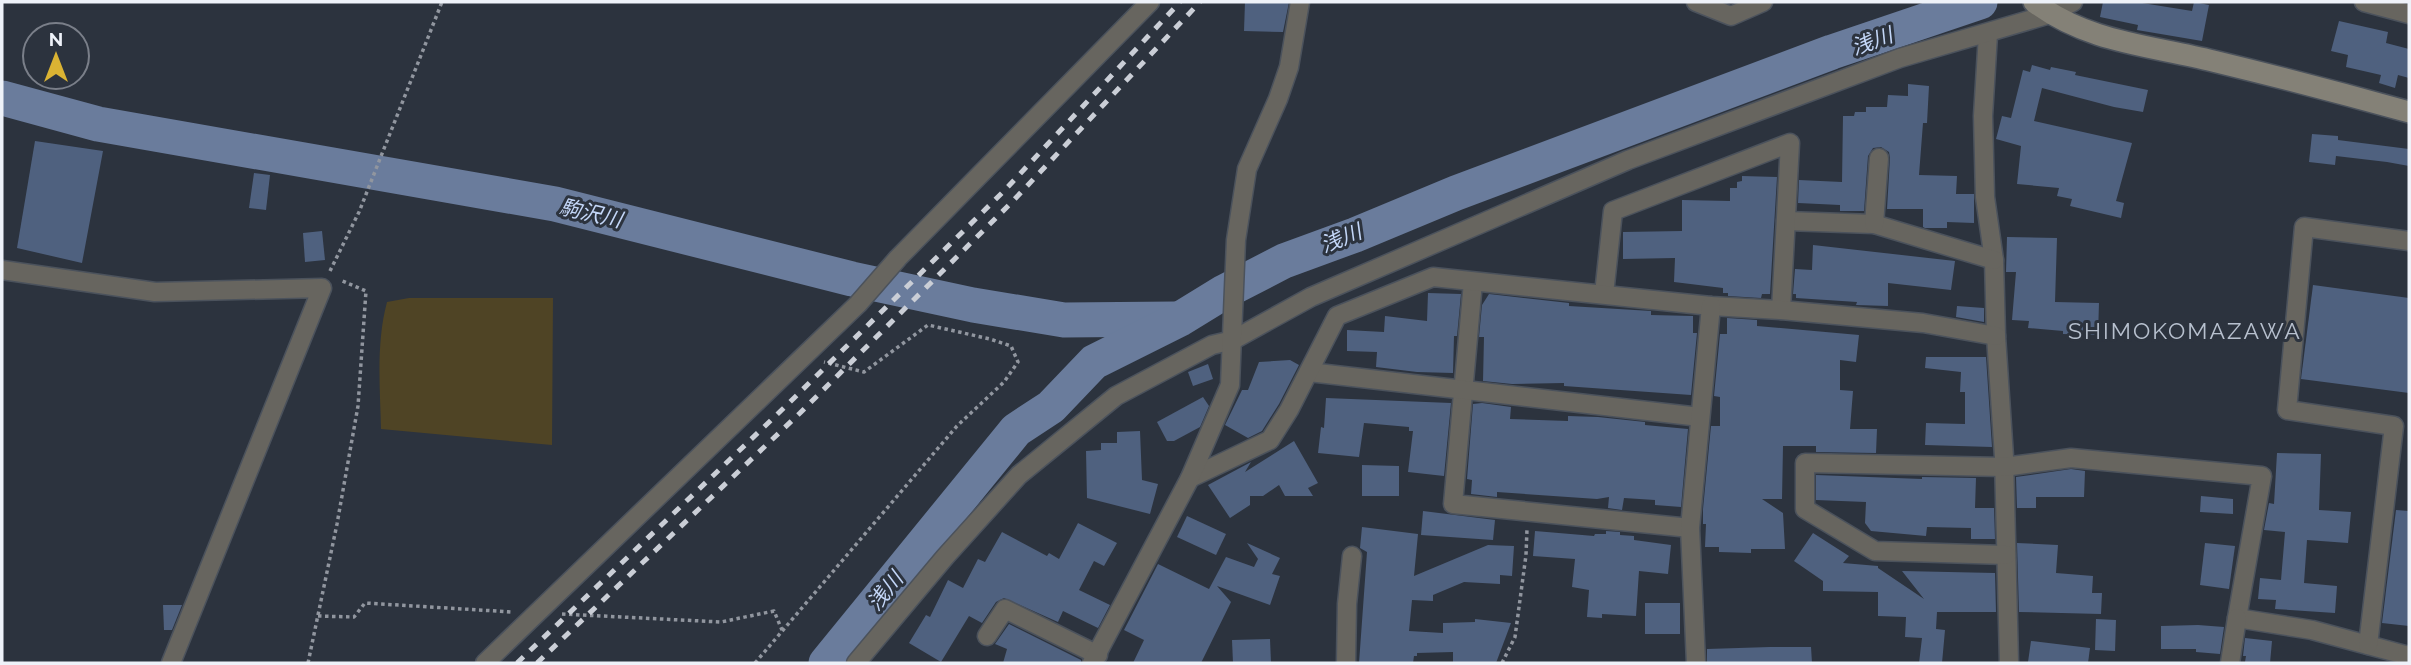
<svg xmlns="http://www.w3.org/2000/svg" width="2411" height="665" font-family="Raleway,'Noto Sans JP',sans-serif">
	<rect width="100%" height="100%" fill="#2c333e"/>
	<path fill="#4f4425" d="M 409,298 L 553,298 L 552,445 L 381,429 C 380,386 376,343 387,302 Z"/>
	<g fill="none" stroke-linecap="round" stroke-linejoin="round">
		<g stroke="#6a7c9c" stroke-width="35">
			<polyline points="2,98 98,124 555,204 852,279 973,305 1064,320 1175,319"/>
			<polyline points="826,663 1016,430 1051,407 1094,362 1180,319 1224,292 1284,261 1355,235 1456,193 1832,52 1980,2"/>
		</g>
	</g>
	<g fill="#4f617f">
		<polygon points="1245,2 1289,2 1283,32 1244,31"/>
		<polygon points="2103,2 2136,2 2192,11 2194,2 2209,5 2202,41 2137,30 2138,25 2100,17"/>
		<polygon points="2339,21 2388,32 2386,43 2409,49 2409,78 2398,75 2395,88 2379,83 2381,75 2346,67 2348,55 2331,51"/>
		<polygon points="2032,65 2050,70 2051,67 2076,72 2075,75 2148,90 2143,112 2114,107 2042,88 2034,121 2132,143 2116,201 2124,203 2121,218 2070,206 2072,199 2057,196 2059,188 2017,184 2021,146 1996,139 2002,116 2011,118 2023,70 2030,72"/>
		<polygon points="1908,84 1929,86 1927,123 1923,123 1919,175 1957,176 1956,194 1974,194 1974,223 1947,222 1947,228 1925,228 1923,227 1923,209 1887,209 1890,158 1889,152 1881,147 1873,148 1868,156 1864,211 1840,211 1840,205 1798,203 1799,180 1842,182 1843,116 1854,116 1855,112 1866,112 1866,107 1887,107 1888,95 1908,96"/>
		<polygon points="2312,134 2338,136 2338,140 2409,149 2409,166 2387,162 2336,156 2335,165 2309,162"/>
		<polygon points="35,141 103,151 82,263 17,248"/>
		<polygon points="254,173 270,175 266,210 249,208"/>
		<polygon points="1742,176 1777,177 1770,294 1762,294 1761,298 1728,296 1728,293 1723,293 1723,288 1674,282 1675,258 1623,259 1623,232 1682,231 1682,200 1730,201 1730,188 1737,188 1737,182 1742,181"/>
		<polygon points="322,231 325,260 305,262 303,233"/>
		<polygon points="2007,237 2057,238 2055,302 2099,303 2098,335 2063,334 2063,331 2028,328 2029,321 2012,320 2016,272 2006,272"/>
		<polygon points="1813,245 1955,261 1951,290 1888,283 1888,306 1856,305 1857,302 1796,298 1796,294 1793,294 1795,269 1812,270"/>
		<polygon points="2313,285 2409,298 2409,393 2301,379"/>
		<polygon points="1428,293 1461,294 1457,336 1454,336 1453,373 1417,372 1376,367 1377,352 1347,351 1347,330 1384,332 1385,316 1427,321"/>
		<polygon points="1489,294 1569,303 1569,306 1651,311 1651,315 1693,316 1693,333 1697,333 1691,395 1564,386 1564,383 1512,384 1483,381 1484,337 1479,337 1482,305"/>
		<polygon points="1957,306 1984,308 1984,322 1956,317"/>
		<polygon points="1727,318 1757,320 1757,326 1859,335 1856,362 1840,360 1840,390 1853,391 1850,429 1877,429 1876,453 1816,452 1816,446 1783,446 1782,499 1762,499 1783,513 1785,549 1751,549 1751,553 1719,552 1719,547 1705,547 1706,524 1703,524 1703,509 1711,426 1720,426 1720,397 1714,396 1720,334 1727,334"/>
		<polygon points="1926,357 1986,357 1992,447 1925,445 1926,423 1965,424 1965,392 1960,392 1961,372 1925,368"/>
		<polygon points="1290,360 1299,365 1279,404 1262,431 1248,438 1225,425 1242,390 1248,390 1259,362"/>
		<polygon points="1208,364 1213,379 1193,386 1188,372"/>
		<polygon points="1203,397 1209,406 1200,427 1174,441 1167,441 1157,422"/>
		<polygon points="1326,398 1451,403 1444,476 1408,472 1413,431 1409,431 1409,427 1364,423 1359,457 1318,453 1321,427 1324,428"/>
		<polygon points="1482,403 1511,407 1510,419 1568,421 1568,416 1598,417 1645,422 1645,425 1688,429 1681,507 1655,505 1655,500 1624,498 1622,510 1608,508 1609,497 1597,499 1497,492 1497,497 1471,494 1472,480 1467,479 1473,404"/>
		<polygon points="1140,431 1142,480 1158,484 1150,514 1087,498 1086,451 1101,450 1101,443 1117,443 1117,432"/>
		<polygon points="1294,441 1318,483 1308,488 1313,496 1285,496 1279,485 1263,496 1250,496 1250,505 1230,518 1208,485 1251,462 1245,472"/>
		<polygon points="2277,453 2321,454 2319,510 2351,512 2348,543 2307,540 2304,583 2337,586 2335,613 2275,609 2276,600 2258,599 2260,578 2281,580 2285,532 2264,530 2269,503 2274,504"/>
		<polygon points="1362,465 1399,466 1399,496 1362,496"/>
		<polygon points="2071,469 2085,471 2084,497 2036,497 2036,508 2017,508 2016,477"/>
		<polygon points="1816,475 1922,479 1922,477 1976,478 1975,508 1994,508 1995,539 1971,539 1971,528 1927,527 1926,536 1871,531 1865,523 1866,502 1816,500"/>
		<polygon points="2201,496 2233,499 2233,514 2200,512"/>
		<polygon points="2396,510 2409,511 2409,626 2382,623"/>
		<polygon points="1423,511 1495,520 1493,540 1421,535"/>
		<polygon points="1187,516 1226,534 1216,555 1177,537"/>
		<polygon points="1078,523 1117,543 1104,566 1094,561 1079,590 1110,605 1098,628 1063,611 1058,622 1004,598 996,602 982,623 969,616 941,662 909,643 926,615 930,617 948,580 963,588 978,559 985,562 1002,532 1047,556 1049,553 1059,559"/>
		<polygon points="1362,527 1418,534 1414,576 1488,545 1514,546 1512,576 1500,575 1500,584 1464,582 1433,595 1433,601 1412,600 1409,631 1443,633 1443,623 1475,622 1475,619 1511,623 1496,663 1453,663 1453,652 1417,653 1417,656 1414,656 1413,663 1359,663 1367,552 1360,548"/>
		<polygon points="1535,531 1594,536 1595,534 1606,534 1606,531 1620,532 1620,535 1634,536 1634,540 1671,545 1668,574 1639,571 1636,616 1602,614 1602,618 1587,617 1589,590 1572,587 1575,559 1533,556"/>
		<polygon points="1813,533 1849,556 1843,563 1878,566 1878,568 1924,599 1902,571 1995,573 1996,612 1937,612 1936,629 1945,630 1942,663 1919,663 1922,638 1905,637 1906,617 1878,616 1878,592 1823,591 1823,581 1794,561"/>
		<polygon points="1247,543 1280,558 1272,574 1280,576 1270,605 1217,586 1231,602 1201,663 1133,663 1144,640 1124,630 1158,564 1209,589 1226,557 1254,567 1258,559"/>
		<polygon points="2017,543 2058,545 2056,573 2093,576 2092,593 2102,593 2101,614 2019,612"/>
		<polygon points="2205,543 2235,546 2229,589 2200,585"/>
		<rect x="1645" y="603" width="35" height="31"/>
		<polygon points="163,605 182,605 172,630 164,630"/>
		<polygon points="2096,619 2116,620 2115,651 2095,650"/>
		<polygon points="1009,624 1081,660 1081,663 1003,663 1007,649 995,644"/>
		<polygon points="2198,625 2224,627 2220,654 2196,652 2196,649 2161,649 2161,626"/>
		<polygon points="2245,638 2272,641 2270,663 2245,662 2246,656 2243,656"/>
		<polygon points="1270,639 1271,663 1233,663 1232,640"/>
		<polygon points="2031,641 2090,648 2088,663 2028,662"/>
		<polygon points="1770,647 1811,647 1812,663 1707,663 1707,649"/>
	</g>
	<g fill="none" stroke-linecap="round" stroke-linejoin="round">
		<g stroke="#4b525c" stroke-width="21">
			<g id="street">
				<polyline points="1696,2 1731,16 1763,2"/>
				<polyline points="2364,2 2409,14"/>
				<polyline points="1988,34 1983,116 1985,197 1994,260 1996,336 2004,457 2009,663"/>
				<polyline points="1786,221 1874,224 1994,260"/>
				<polyline points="1874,224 1879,158"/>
				<polyline points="2,270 155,292 322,288 171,663"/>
				<polyline points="1473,282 1453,504 1690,528"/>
				<polyline points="1604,294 1613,211 1790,143 1781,310"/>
				<polyline points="1309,372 1700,417"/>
				<polyline points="1190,478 1270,440 1289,410 1337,316 1433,277 1711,306 1781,310 1923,323 1996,336"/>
				<polyline points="2006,555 1875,551 1805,509 1805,463 2004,467 2071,458 2262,476 2237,618 2312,630 2409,656"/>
				<polyline points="987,636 1005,609 1098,655"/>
				<polyline points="2368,645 2394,426 2287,410 2304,227 2409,241"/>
				<polyline points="485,663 858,304 898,258 1150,2"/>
				<polyline points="856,663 945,557 1019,475 1116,396 1212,345 1233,340 1311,297 1628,160 1900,58 2050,14 2073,2"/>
				<polyline points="1092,663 1190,478 1230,385 1236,240 1247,169 1278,99 1289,67 1300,2"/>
				<polyline points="1346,663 1347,604 1352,556"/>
				<polyline points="1696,663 1690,528 1711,306"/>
				<polyline points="2230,663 2237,618"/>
			</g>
		</g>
		<g stroke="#4b525c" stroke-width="24">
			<path id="secondary" d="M 2034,2 C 2089,43 2149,45 2213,61 C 2279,77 2344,94 2409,112"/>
		</g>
		<g stroke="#91969f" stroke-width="3.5" stroke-dasharray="3.5 3.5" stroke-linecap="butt">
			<polyline points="330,271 359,212 442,2"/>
			<polyline points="562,614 721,622 774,611 782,630"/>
			<polyline points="318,616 354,617 365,603 512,612"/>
			<polyline points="308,663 337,524 358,406 366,291 340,280"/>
			<polyline points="755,663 957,426 1004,382 1018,362 1011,346 990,339 928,325 864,372 824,362"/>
			<polyline points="1502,663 1515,637 1526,555 1527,529"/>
		</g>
		<use href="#street" stroke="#67655f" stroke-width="18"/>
		<use href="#secondary" stroke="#848177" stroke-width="21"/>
		<g stroke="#caced6" stroke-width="5" stroke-dasharray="9 9" stroke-linecap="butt">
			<polyline points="517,663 789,403 1004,191 1180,2"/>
			<polyline points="537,663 800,413 1012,202 1200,2"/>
		</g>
	</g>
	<g text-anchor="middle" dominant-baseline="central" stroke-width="6" stroke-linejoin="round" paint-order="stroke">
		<g font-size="21" font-style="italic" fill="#c3d6f7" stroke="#2c333e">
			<text transform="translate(1872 41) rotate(-20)">浅川</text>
			<text transform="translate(591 213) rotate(13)">駒沢川</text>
			<text transform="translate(1341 238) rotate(-22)">浅川</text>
			<text transform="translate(885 591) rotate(-51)">浅川</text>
		</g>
		<g font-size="23" letter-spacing="2" fill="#b7c0ce" stroke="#2c333e">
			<text x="2185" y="330">SHIMOKOMAZAWA</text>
		</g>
	</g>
	<rect width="2411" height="665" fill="none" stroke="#eef2f9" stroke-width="7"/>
	<g transform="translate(56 56)"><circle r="33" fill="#2c333e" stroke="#7a7f89" stroke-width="2"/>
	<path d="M0-5L12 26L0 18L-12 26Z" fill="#dab333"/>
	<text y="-10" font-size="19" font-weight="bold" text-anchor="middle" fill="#eef2f9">N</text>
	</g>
</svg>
